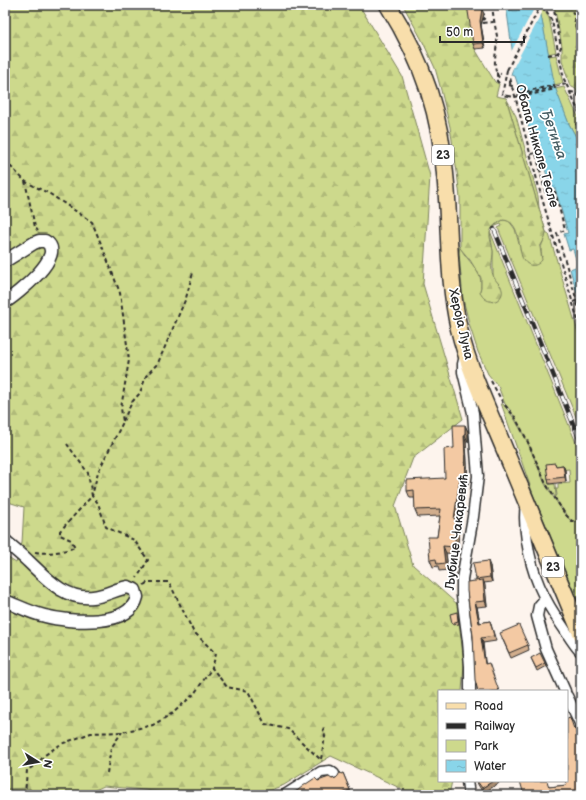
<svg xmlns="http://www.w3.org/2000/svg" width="586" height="800" font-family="'Balsamiq Sans',sans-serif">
	<defs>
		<pattern id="forest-firs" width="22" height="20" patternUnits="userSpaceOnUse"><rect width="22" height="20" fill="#cdd98c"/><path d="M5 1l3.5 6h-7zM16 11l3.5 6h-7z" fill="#b0ba79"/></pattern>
		<pattern id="water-ripples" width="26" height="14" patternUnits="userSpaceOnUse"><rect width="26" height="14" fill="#89d5e9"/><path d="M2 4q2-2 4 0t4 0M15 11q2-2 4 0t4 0" fill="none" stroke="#76b7c8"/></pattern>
	</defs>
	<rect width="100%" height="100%" fill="#fdf4ed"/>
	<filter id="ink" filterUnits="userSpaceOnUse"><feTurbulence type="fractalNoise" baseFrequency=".025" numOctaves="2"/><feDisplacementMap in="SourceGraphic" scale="8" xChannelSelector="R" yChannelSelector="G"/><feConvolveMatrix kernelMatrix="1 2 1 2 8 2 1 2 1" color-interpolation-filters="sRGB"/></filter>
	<g filter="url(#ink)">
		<g fill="#cdd98c" stroke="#7c825c">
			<polygon points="539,5 541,5 549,18 556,52 548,54"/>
			<polygon points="556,55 563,83 554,85 548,56"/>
			<polygon points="564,87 580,121 575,124 577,126 581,124 581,146 569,124 555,89"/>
			<path d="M 506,98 L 516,116 L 519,127 L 538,196 L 539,208 L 546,232 L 549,234 L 580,339 L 579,341 L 581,342 L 581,429 L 498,228 L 502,226 L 501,224 L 493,227 L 503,220 L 509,221 L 515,229 L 522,255 L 542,257 C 539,243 544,245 546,232 Z"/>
			<path d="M 490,231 L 581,455 L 581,522 L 574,522 L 569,519 L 555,498 L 557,495 L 556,489 L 558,489 L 558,484 L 570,483 L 569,469 L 558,470 L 547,469 L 549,484 L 555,484 L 556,495 L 555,497 L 546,484 L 523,432 L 511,411 L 505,404 L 498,386 L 488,374 L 478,352 L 470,327 L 463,299 L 459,253 L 460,246 C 465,261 486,271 480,291 L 492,302 L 498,299 L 501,286 L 495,281 L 493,276 L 493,252 Z"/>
			<polygon points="501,403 504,405 514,418 527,441 545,484 565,515 571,521 581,523 581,610 533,494"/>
			<polygon points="31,788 30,795 5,795 5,789"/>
		</g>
		<g fill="url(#forest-firs)" stroke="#7c825c">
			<polygon points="5,5 359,5 402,76 430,176 423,284 463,419 413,458 395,506 413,565 457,604 464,664 462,691 439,691 439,781 452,781 449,795 415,795 331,756 284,785 257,795 166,795 164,792 104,786 84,795 30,795 30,788 5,789 5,556 16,563 22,543 24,507 5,501"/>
			<path d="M 403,5 L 468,5 L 475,49 L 495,82 L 499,84 L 496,96 L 506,98 L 546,232 L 545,238 L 540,247 L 542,260 C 535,269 526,266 522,257 C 518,245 520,221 503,220 C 499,222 493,225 491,230 C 488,235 492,244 493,251 C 493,259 490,268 493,275 C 495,282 504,286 502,294 C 498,306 482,302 480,291 L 481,287 L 481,278 L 470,260 L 460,248 L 460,198 L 457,172 L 450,127 L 440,86 L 435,68 L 422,40 Z"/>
			<polygon points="554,5 581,5 581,94 578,95 576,89 570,86 562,60 562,46"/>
		</g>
		<polygon fill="url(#water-ripples)" stroke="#63919d" points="506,5 539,5 555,87 569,124 581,146 581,292 577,293 570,269 578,266 573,249 569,250 564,234 568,233 555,188 551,189 541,156 538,157 529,128 518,85 515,76 511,75 514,63"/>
		<polygon fill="#fdf4ed" points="536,5 541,5 542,13 511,72 509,71 512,63 510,54"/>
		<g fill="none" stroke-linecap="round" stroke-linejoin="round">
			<g stroke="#2b2b2b" stroke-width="13">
				<g id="minor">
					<polyline points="465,356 463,364 463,372 473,413 478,476 473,517 462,579 462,596 468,641 470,666 470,691"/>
					<path d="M 526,504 C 524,517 525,528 527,541 C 532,575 543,599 563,627 C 569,636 574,645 581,652"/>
					<polyline points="545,599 539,606 537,616 546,649 565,691"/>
					<polyline points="567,696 580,723 581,730"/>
					<polyline points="467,781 469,795"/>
					<polyline points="285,795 321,772 330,771 334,774 335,777"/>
				</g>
			</g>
			<g stroke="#2b2b2b" stroke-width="15">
				<g id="tertiary">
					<path d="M 5,261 L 34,243 L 39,241 L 45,241 C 69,254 16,295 5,302"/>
					<path d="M 5,541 C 13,548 21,554 28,561 C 47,579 65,600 93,597 C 105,596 116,589 128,587 L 135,590 L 137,597 C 130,628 68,622 45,616 C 31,613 18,606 5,601"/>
				</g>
			</g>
			<g stroke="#2b2b2b" stroke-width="19">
				<path id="primary" d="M 388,5 C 424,63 441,115 446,184 C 450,233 448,281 459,329 C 469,370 488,409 504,448 C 530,510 555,571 581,633"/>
			</g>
			<g stroke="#2b2b2b" stroke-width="2" stroke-dasharray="4 3" stroke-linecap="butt">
				<path d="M 492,5 C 493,15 495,26 497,36 C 498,50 490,66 500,79"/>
				<polyline points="543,5 552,21 564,79 581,117"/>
				<polyline points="569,5 573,13 577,33 581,43"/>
				<polyline points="482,12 485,16 484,19 482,20 482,23 494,22"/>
				<polyline points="548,55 558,53 561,47 553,5"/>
				<polyline points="507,70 541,5"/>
				<polyline points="509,81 514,92 541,195 581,331"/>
				<polyline points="499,83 497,81 497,73 501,74"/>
				<polyline points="509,85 512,86 510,77"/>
				<polygon points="554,85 555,89 521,97 520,93"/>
				<polyline points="570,92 577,93 581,103"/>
				<polyline points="508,96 515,97 566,84"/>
				<polyline points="578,110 581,104"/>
				<polyline points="576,125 581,122"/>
				<polyline points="531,154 536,153 546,195 555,192 565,230 557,233 576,298 578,298 579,303 577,303 581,316"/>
				<polyline points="5,161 26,182 50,194 92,222 104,251 120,293 129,360 121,408 123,422 98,472 92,496 98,503 106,527 134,540 148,560 137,578"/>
				<polyline points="25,181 35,227 38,231"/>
				<polyline points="573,302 581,299"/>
				<polyline points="491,381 503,403 515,417 527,440 546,484 565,514 572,521 581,523"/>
				<polyline points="123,421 132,402 140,393 146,376 158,363 186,298 193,272"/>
				<path d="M 35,552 C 48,554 63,552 75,547 L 71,540 L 60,535 L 60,531 L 92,496 L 88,473 L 67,444"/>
				<polyline points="144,585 148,582 169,582 193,631 216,654 212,668 227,687 248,691 265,724 288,729 322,761"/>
				<polyline points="321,759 325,737 323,725"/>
				<polyline points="107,773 111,748 122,732"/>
				<polyline points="25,795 27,770 36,765 45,755 61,744 91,733 122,732 153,725 173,713 194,694 212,668"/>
			</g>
			<use href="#minor" stroke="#fff" stroke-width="10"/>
			<use href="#tertiary" stroke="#fff" stroke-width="12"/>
			<use href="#primary" stroke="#f8deab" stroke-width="16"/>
			<g stroke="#2b2b2b" stroke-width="4.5">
				<polyline id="rail" points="494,229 581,443"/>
			</g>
			<use href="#rail" stroke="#fff" stroke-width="3" stroke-dasharray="9" stroke-linecap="butt"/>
			<polyline stroke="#2b2b2b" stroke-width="2" stroke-dasharray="4 3" stroke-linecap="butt" points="507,70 502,95 508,96"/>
		</g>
		<g fill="#d1ad8c" stroke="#2b2b2b">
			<polygon points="484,14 481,25 485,48 475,49 473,44"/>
			<polygon points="465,425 468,432 468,442 466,442 468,485 462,485 457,522 460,529 456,554 446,553 448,570 439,571 438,566 433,567 430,560 437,537 440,516 418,517 415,510 415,498 410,498 407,491 445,478 454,448"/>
			<polygon points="563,465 565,470 566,482 549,484 548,479 556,466"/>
			<polygon points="490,566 492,582 484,583 487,606 477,607 480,623 490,621 496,641 483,643 478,691 473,636 476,581 476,579"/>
			<polygon points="458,615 459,624 453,625 452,623"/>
			<polygon points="502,638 528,645 529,650 511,658"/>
			<polygon points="531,658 545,663 546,666 537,671"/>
			<polygon points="574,729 578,732 580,736 577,737 581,748 581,764 580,764 581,795 524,795 549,787 567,785"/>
			<polygon points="343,773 352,795 288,795 318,781 336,778"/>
			<polygon points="476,781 498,781 499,783 483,793"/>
		</g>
		<g fill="#aa8d72" stroke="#2b2b2b">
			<polygon points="482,9 484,14 481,25 485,48 483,43 480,21"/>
			<polygon points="465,425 468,432 468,442 465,435"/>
			<polygon points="464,435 466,442 468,485 466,478"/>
			<polygon points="563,465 565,470 566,482 565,477"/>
			<polygon points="460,478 462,485 457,523 458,522 460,529 456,554 454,547 454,519"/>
			<polygon points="5,500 7,505 6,513 5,511"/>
			<polygon points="443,546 446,553 448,570 445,563"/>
			<polygon points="488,561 490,566 492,582 490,577"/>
			<polygon points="483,580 485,585 487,606 485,601"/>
			<polygon points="475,602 477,607 481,628 479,623"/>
			<polygon points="481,638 483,643 486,669 485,664"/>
			<polygon points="493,781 498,781 499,783 483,793 482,788"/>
		</g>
		<g fill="#f3c9a3" stroke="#2b2b2b">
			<polygon points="467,5 478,5 482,9 480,21 483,43 473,44"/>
			<polygon points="453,425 465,425 465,435 464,435 466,478 460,478 454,519 456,519 455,522 458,522 454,547 443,546 445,563 437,564 436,559 430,560 428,537 437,537 441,509 415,510 414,490 407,491 407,480 445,478 444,449 454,448"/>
			<polygon points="555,463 556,466 563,465 565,477 548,479 546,464"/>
			<polygon points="488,561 490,577 476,579 473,563"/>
			<polygon points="483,580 485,601 475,602 479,623 490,621 494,636 481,638 485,664 489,663 499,691 478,691 475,680 473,636 467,591 467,582"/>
			<polygon points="457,612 458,621 452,623 450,614"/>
			<polygon points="519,625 528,645 509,653 500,633"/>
			<polygon points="540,653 545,663 536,668 531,658"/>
			<polygon points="570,717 574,729 578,732 576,732 581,749 581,759 579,760 581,776 581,795 535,795 534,792 524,795 520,781 547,781 549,787 567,785 566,781 567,781 567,718"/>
			<polygon points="340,772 341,774 343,773 350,790 337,795 288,795 297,791 303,786 315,778 318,781 329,777 332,779 336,778 338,776"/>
			<polygon points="477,781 493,781 482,788"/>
		</g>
	</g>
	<g text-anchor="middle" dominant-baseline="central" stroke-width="3.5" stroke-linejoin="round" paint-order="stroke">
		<g fill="#fff" stroke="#6b6b6b" stroke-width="1">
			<rect x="432" y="145" width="22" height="20" rx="3"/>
			<rect x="542" y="557" width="22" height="20" rx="3"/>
		</g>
		<g font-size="12" font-weight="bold" fill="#2b2b2b">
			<text x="443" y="155">23</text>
			<text x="553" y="567">23</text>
		</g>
		<g font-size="13" fill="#2b2b2b" stroke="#fff">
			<text transform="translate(537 146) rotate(74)">Обала Николе Тесле</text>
			<text transform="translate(461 324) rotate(77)">Хероја Луна</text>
			<text transform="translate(457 532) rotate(-83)">Љубице Чакаревић</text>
		</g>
		<g font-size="14" font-style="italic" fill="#475e64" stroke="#fff">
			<text transform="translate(554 134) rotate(71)">Ђетиња</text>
		</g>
	</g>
	<rect width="586" height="800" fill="none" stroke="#fff" stroke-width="20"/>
	<rect x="10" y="10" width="566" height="780" fill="none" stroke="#2b2b2b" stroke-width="1.5" filter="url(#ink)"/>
	<rect x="438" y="690" width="130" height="92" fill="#ffffff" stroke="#aaaaaa"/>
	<rect x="446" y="703" width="20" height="6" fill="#f8deab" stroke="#aaaaaa"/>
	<text x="474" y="710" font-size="12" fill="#2b2b2b">Road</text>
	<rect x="446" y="723" width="20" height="6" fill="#2b2b2b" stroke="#aaaaaa"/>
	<text x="474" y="730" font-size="12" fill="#2b2b2b">Railway</text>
	<rect x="446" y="740" width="20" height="12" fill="#cdd98c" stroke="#aaaaaa"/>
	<text x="474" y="750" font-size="12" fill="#2b2b2b">Park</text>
	<rect x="446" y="760" width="20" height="12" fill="url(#water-ripples)" stroke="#aaaaaa"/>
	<text x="474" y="770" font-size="12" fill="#2b2b2b">Water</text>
	<g transform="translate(38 762) rotate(101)" stroke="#ffffff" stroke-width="3" paint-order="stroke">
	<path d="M0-3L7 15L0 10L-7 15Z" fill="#2b2b2b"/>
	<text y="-6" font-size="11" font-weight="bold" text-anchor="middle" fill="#2b2b2b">N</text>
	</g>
	<path d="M440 36v6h84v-6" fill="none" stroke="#2b2b2b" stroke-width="2"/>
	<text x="446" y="36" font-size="12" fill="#2b2b2b" stroke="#ffffff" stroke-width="3" paint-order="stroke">50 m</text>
</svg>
